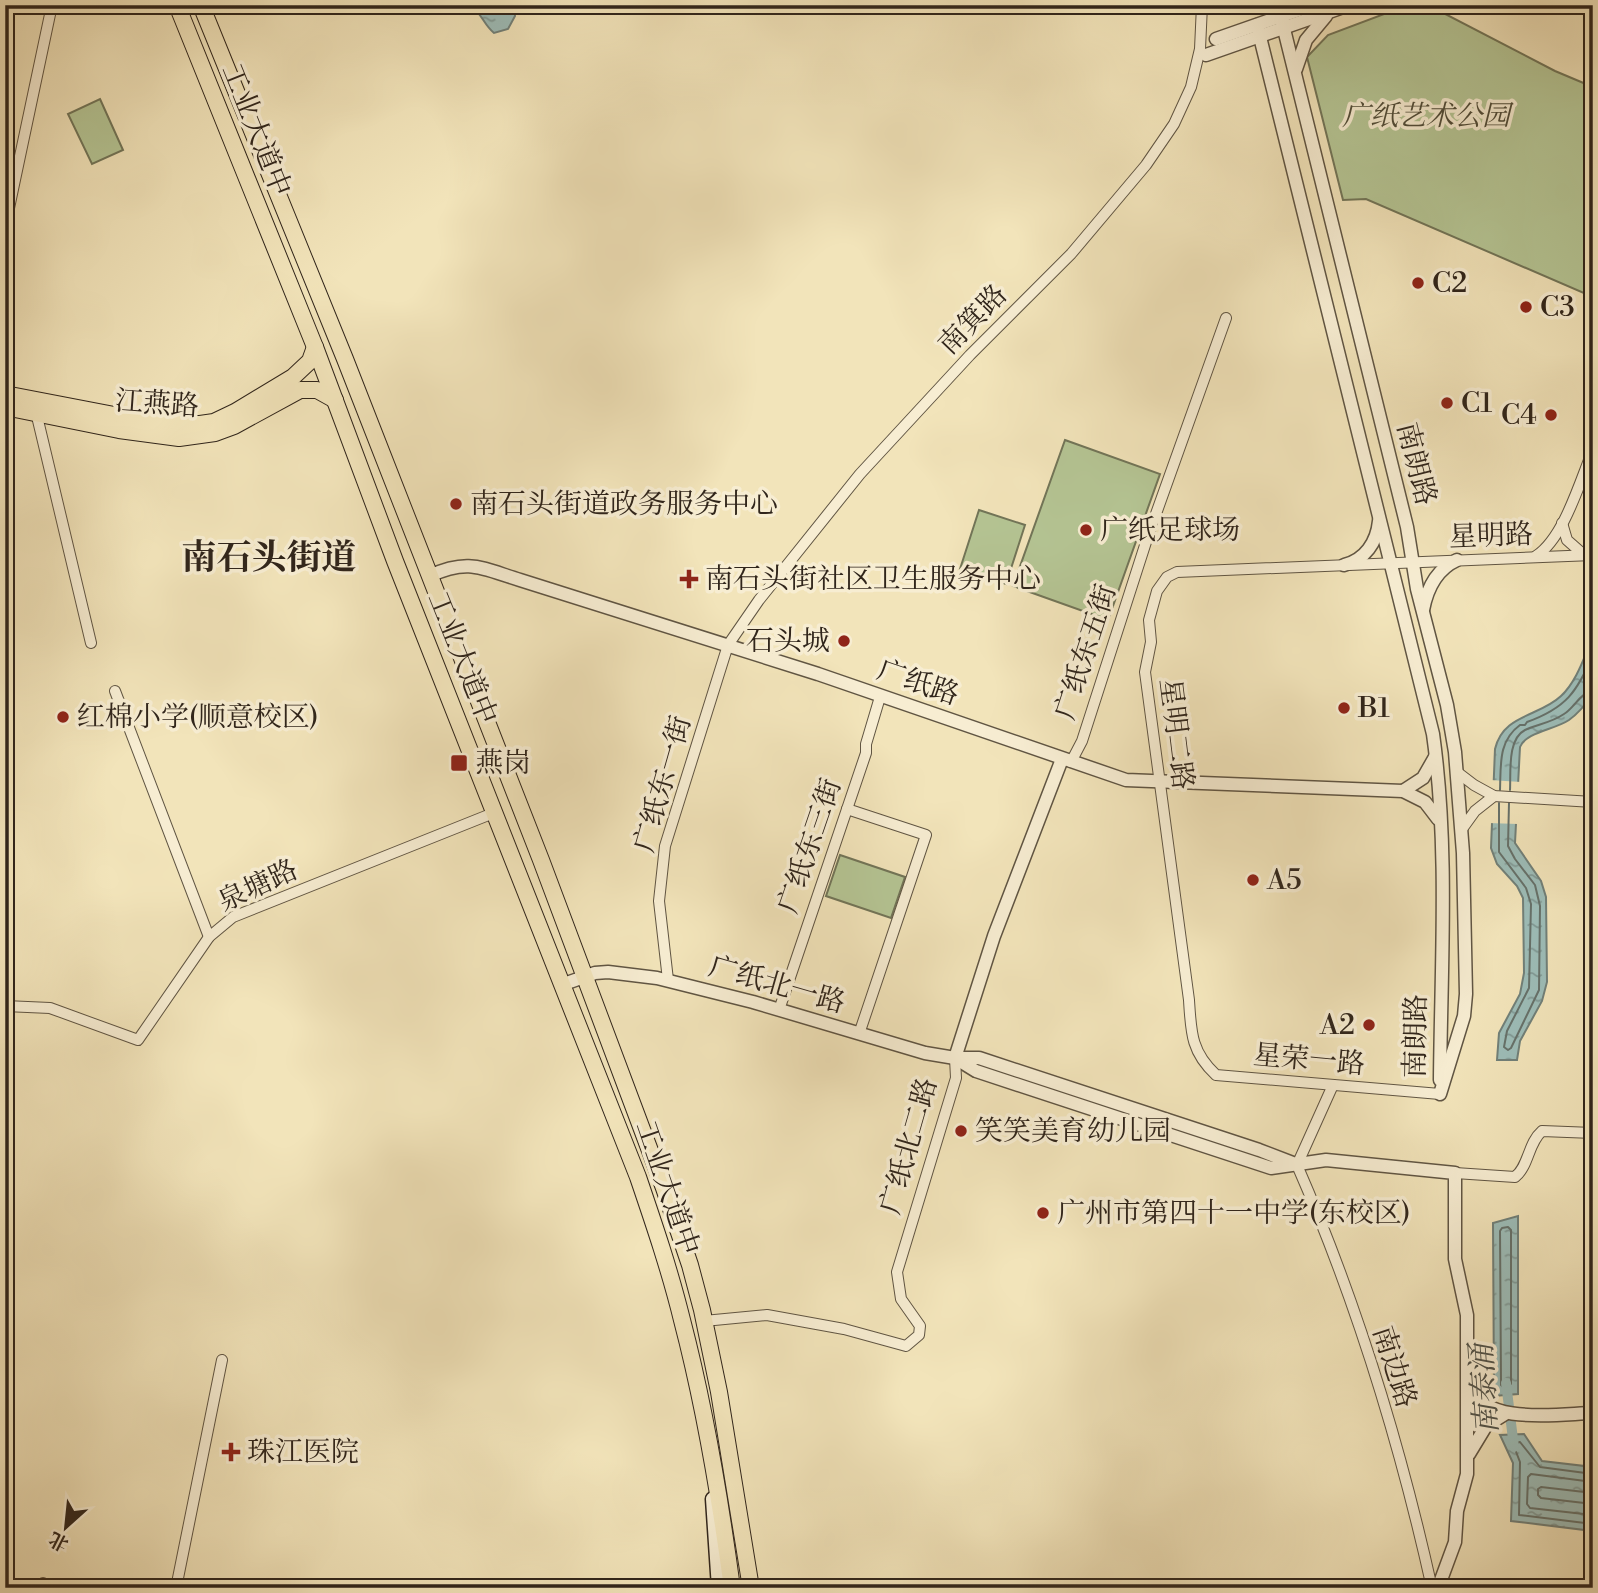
<svg xmlns="http://www.w3.org/2000/svg" width="1598" height="1593" font-family="'Libre Bodoni','Noto Serif SC',serif">
	<defs>
		<pattern id="water-ripples" width="26" height="14" patternUnits="userSpaceOnUse" patternTransform="scale(1.75)"><rect width="26" height="14" fill="#9dbdb8"/><path d="M2 4q2-2 4 0t4 0M15 11q2-2 4 0t4 0" fill="none" stroke="#809995"/></pattern>
	</defs>
	<rect width="100%" height="100%" fill="#f2e4ba"/>
	<filter id="stains"><feTurbulence type="fractalNoise" baseFrequency=".00286" numOctaves="4"/><feColorMatrix values="0 0 0 0 .2 0 0 0 0 .09 0 0 0 0 .02 0 0 0 .5 -.17"/></filter>
	<radialGradient id="worn" r=".72"><stop offset=".6" stop-color="#630" stop-opacity="0"/><stop offset="1" stop-color="#630" stop-opacity=".3"/></radialGradient>
	<g fill="#b5c594" stroke="#727558" stroke-width="2">
		<polygon points="1408,5 1428,5 1555,71 1593,87 1593,297 1366,199 1343,200 1307,57 1328,35"/>
		<polygon points="100,99 123,150 92,164 68,114"/>
		<polygon points="1065,440 1160,474 1108,620 1013,586"/>
		<polygon points="979,510 1025,525 1006,584 960,569"/>
		<polygon points="840,855 905,877 891,918 826,896"/>
	</g>
	<g fill="url(#water-ripples)" stroke="#718079" stroke-width="2">
		<path d="M 445,5 L 514,5 L 515,16 L 508,29 L 494,33 C 484,25 482,14 472,7 L 461,14 L 449,11 Z"/>
		<path d="M 1593,637 L 1593,694 C 1586,704 1579,713 1569,720 C 1554,730 1526,732 1520,747 L 1515,843 L 1541,881 L 1546,897 L 1547,982 L 1542,1001 L 1520,1041 L 1517,1060 L 1497,1060 L 1499,1033 L 1520,994 L 1524,973 L 1523,898 L 1517,886 L 1497,864 L 1491,848 L 1495,749 C 1503,714 1539,717 1561,696 C 1577,681 1584,657 1593,637 Z"/>
		<polygon points="1518,1216 1518,1394 1494,1396 1493,1223"/>
		<polygon points="1524,1434 1542,1461 1593,1467 1593,1531 1511,1521 1513,1463 1500,1435"/>
	</g>
	<polygon fill="#f2e4ba" points="1490,780 1521,782 1518,824 1488,823"/>
	<g fill="none" stroke-linecap="round" stroke-linejoin="round">
		<g stroke="#66716a" stroke-width="2">
			<path d="M 1500,790 C 1501,765 1498,741 1520,725 L 1525,725 L 1527,722 C 1566,708 1577,692 1593,655"/>
			<path d="M 1510,790 C 1511,773 1507,739 1525,730 C 1535,725 1551,723 1564,714 C 1574,708 1581,692 1593,691"/>
			<polyline points="1499,803 1499,852 1526,888 1531,904 1529,988 1507,1031 1504,1047 1508,1050 1511,1048 1539,990 1540,906 1535,885 1515,859 1508,846 1509,803"/>
			<polygon points="1508,1227 1511,1230 1511,1384 1504,1388 1501,1385 1500,1231 1502,1228"/>
			<polyline points="1593,1474 1540,1467 1520,1442 1513,1444 1520,1462 1519,1515 1593,1524"/>
			<polyline points="1593,1482 1531,1474 1528,1477 1527,1504 1530,1508 1593,1515"/>
			<polyline points="1593,1493 1541,1487 1538,1489 1538,1495 1541,1498 1593,1504"/>
		</g>
		<polyline stroke="#9dbdb8" stroke-width="10" points="1506,1383 1514,1447"/>
		<g stroke="#605543" stroke-width="12">
			<g id="minor">
				<polyline points="5,227 52,5"/>
				<polyline points="36,412 91,643"/>
				<polyline points="1562,523 1567,540 1584,555"/>
				<path d="M 1536,556 C 1564,538 1580,481 1593,450"/>
				<polyline points="115,691 209,937"/>
				<polyline points="1071,762 1082,741 1147,539 1226,318"/>
				<polyline points="1457,772 1474,785 1494,796 1593,802"/>
				<polyline points="847,809 926,835 859,1034"/>
				<polyline points="1462,829 1475,811 1494,796"/>
				<polyline points="668,980 659,901 665,846 728,645 759,600 860,474 970,355 1071,254 1146,165 1174,124 1191,87 1200,49 1202,5"/>
				<polyline points="5,1006 50,1008 138,1040 209,937 233,917 496,812"/>
				<polyline points="779,1010 866,753 866,744 880,697"/>
				<path d="M 1333,1085 L 1297,1165 C 1356,1300 1400,1444 1432,1588"/>
				<path d="M 1440,1094 L 1216,1075 C 1191,1052 1191,1032 1189,1000 L 1145,672 L 1151,642 L 1149,620 L 1157,591 L 1167,577 L 1177,572 L 1593,555"/>
				<path d="M 1455,1173 L 1515,1177 C 1529,1166 1528,1143 1542,1131 L 1593,1133"/>
				<polyline points="704,1321 767,1315 844,1329 906,1346 919,1335 920,1326 901,1299 897,1272 956,1078 955,1058"/>
				<polyline points="43,1588 43,1583"/>
				<polyline points="176,1588 222,1360"/>
			</g>
		</g>
		<g stroke="#605543" stroke-width="15">
			<g id="tertiary">
				<polyline points="1281,17 1407,527 1417,589 1447,705 1455,752 1463,853 1466,994 1464,1016 1440,1094"/>
				<path d="M 1257,25 L 1433,734 C 1449,848 1441,965 1440,1080"/>
				<polyline points="1216,39 1313,5"/>
				<polyline points="1206,55 1349,5"/>
				<polyline points="1296,69 1306,40 1326,16"/>
				<path d="M 1344,565 C 1365,560 1377,542 1379,521"/>
				<path d="M 429,576 C 469,558 481,568 520,580 L 818,674 L 1126,780 L 1403,791 L 1425,802 L 1438,819"/>
				<path d="M 1423,610 C 1427,589 1437,569 1457,560"/>
				<polyline points="1403,791 1423,778 1435,757"/>
				<polyline points="564,984 595,973 608,972 657,978 753,1002 925,1053 955,1058 979,1058 1259,1150 1293,1163"/>
				<polyline points="955,1058 976,1071 1271,1168 1326,1160 1455,1173 1455,1259 1467,1315 1467,1474 1457,1511 1455,1542 1438,1588"/>
				<polyline points="955,1058 994,936 1062,759"/>
				<path d="M 1469,1385 C 1484,1426 1557,1414 1593,1413"/>
				<polyline points="1469,1454 1486,1426 1505,1414"/>
			</g>
		</g>
		<g stroke="#30251b" stroke-width="17">
			<polyline id="secondary" points="713,1499 719,1588"/>
		</g>
		<g stroke="#30251b" stroke-width="18">
			<g id="primary">
				<path d="M 177,5 L 315,347 L 395,561 L 638,1177 C 654,1224 670,1271 682,1320 C 705,1408 720,1498 732,1588"/>
				<polyline points="201,5 345,359 541,860 664,1188 690,1265 702,1310 719,1392 751,1588"/>
				<polyline points="5,394 161,424 200,424 214,422 235,412 293,377 310,361 315,347"/>
				<polyline points="5,407 119,430 179,438 215,433 234,426 300,390 317,390 335,400"/>
			</g>
		</g>
		<use href="#minor" stroke="#f7edd2" stroke-width="10"/>
		<use href="#tertiary" stroke="#f7edd2" stroke-width="12"/>
		<use href="#secondary" stroke="#f7edd2" stroke-width="14"/>
		<use href="#primary" stroke="#f2e4ba" stroke-width="16"/>
	</g>
	<g fill="#8f2418" stroke="#f7edd2" stroke-width="2.5">
		<circle cx="1418" cy="283" r="7"/>
		<circle cx="1526" cy="307" r="7"/>
		<circle cx="1447" cy="403" r="7"/>
		<circle cx="1551" cy="415" r="7"/>
		<circle cx="456" cy="504" r="7"/>
		<circle cx="1086" cy="530" r="7"/>
		<path d="M685.5 568.5h7v7h7v7h-7v7h-7v-7h-7v-7h7z"/>
		<circle cx="844" cy="641" r="7"/>
		<circle cx="1344" cy="708" r="7"/>
		<circle cx="63" cy="717" r="7"/>
		<rect x="450" y="754" width="18" height="18" rx="3.5"/>
		<circle cx="1253" cy="880" r="7"/>
		<circle cx="1369" cy="1025" r="7"/>
		<circle cx="961" cy="1131" r="7"/>
		<circle cx="1043" cy="1213" r="7"/>
		<path d="M227.5 1441.5h7v7h7v7h-7v7h-7v-7h-7v-7h7z"/>
	</g>
	<g text-anchor="middle" dominant-baseline="central" stroke-width="7" stroke-linejoin="round" paint-order="stroke">
		<g font-size="28" font-style="italic" fill="#514d39" stroke="#f7edd2">
			<text x="1426" y="116">广纸艺术公园</text>
		</g>
		<g font-size="28" fill="#30251b" stroke="#f7edd2">
			<text transform="translate(256 130) rotate(68)">工业大道中</text>
			<text transform="translate(973 320) rotate(-46)">南箕路</text>
			<text transform="translate(157 404) rotate(4)">江燕路</text>
			<text transform="translate(1416 464) rotate(76)">南朗路</text>
			<text transform="translate(1491 536) rotate(-2)">星明路</text>
			<text transform="translate(1086 652) rotate(-72)">广纸东五街</text>
			<text transform="translate(462 658) rotate(68)">工业大道中</text>
			<text transform="translate(918 683) rotate(19)">广纸路</text>
			<text transform="translate(1176 734) rotate(83)">星明二路</text>
			<text transform="translate(663 784) rotate(-74)">广纸东一街</text>
			<text transform="translate(810 846) rotate(-71)">广纸东三街</text>
			<text transform="translate(258 886) rotate(-25)">泉塘路</text>
			<text transform="translate(777 985) rotate(16)">广纸北一路</text>
			<text transform="translate(1416 1036) rotate(-89)">南朗路</text>
			<text transform="translate(1309 1060) rotate(5)">星荣一路</text>
			<text transform="translate(909 1146) rotate(-74)">广纸北二路</text>
			<text transform="translate(667 1188) rotate(71)">工业大道中</text>
			<text transform="translate(1394 1367) rotate(72)">南边路</text>
		</g>
		<g font-size="28" fill="#30251b" stroke="#f7edd2" text-anchor="start">
			<text x="1432" y="283">C2</text>
			<text x="1540" y="307">C3</text>
			<text x="1461" y="403">C1</text>
			<text x="1537" y="415" text-anchor="end">C4</text>
			<text x="470" y="504">南石头街道政务服务中心</text>
			<text x="1100" y="530">广纸足球场</text>
			<text x="705" y="579">南石头街社区卫生服务中心</text>
			<text x="830" y="641" text-anchor="end">石头城</text>
			<text x="1358" y="708">B1</text>
			<text x="77" y="717">红棉小学(顺意校区)</text>
			<text x="475" y="763">燕岗</text>
			<text x="1267" y="880">A5</text>
			<text x="1355" y="1025" text-anchor="end">A2</text>
			<text x="975" y="1131">笑笑美育幼儿园</text>
			<text x="1057" y="1213">广州市第四十一中学(东校区)</text>
			<text x="247" y="1452">珠江医院</text>
		</g>
		<g font-size="30" font-style="italic" fill="#51534a" stroke="#f7edd2">
			<text transform="translate(1485 1389) rotate(-94)">南泰涌</text>
		</g>
		<g font-size="35" font-weight="bold" fill="#30251b" stroke="#f7edd2">
			<text x="269" y="558">南石头街道</text>
		</g>
	</g>
	<rect width="1598" height="1593" fill="none" stroke="#f2e4ba" stroke-width="28"/>
	<rect x="7" y="7" width="1584" height="1579" fill="none" stroke="#30251b" stroke-width="3.5"/>
	<rect x="14" y="14" width="1570" height="1565" fill="none" stroke="#30251b" stroke-width="2"/>
	<g transform="translate(66 1527) rotate(207)" stroke="#f7edd2" stroke-width="5" paint-order="stroke">
	<path d="M0-5L12 26L0 18L-12 26Z" fill="#30251b"/>
	<text y="-10" font-size="19" font-weight="bold" text-anchor="middle" fill="#30251b">北</text>
	</g>
	<rect width="100%" height="100%" filter="url(#stains)"/>
	<rect width="100%" height="100%" fill="url(#worn)"/>
</svg>
